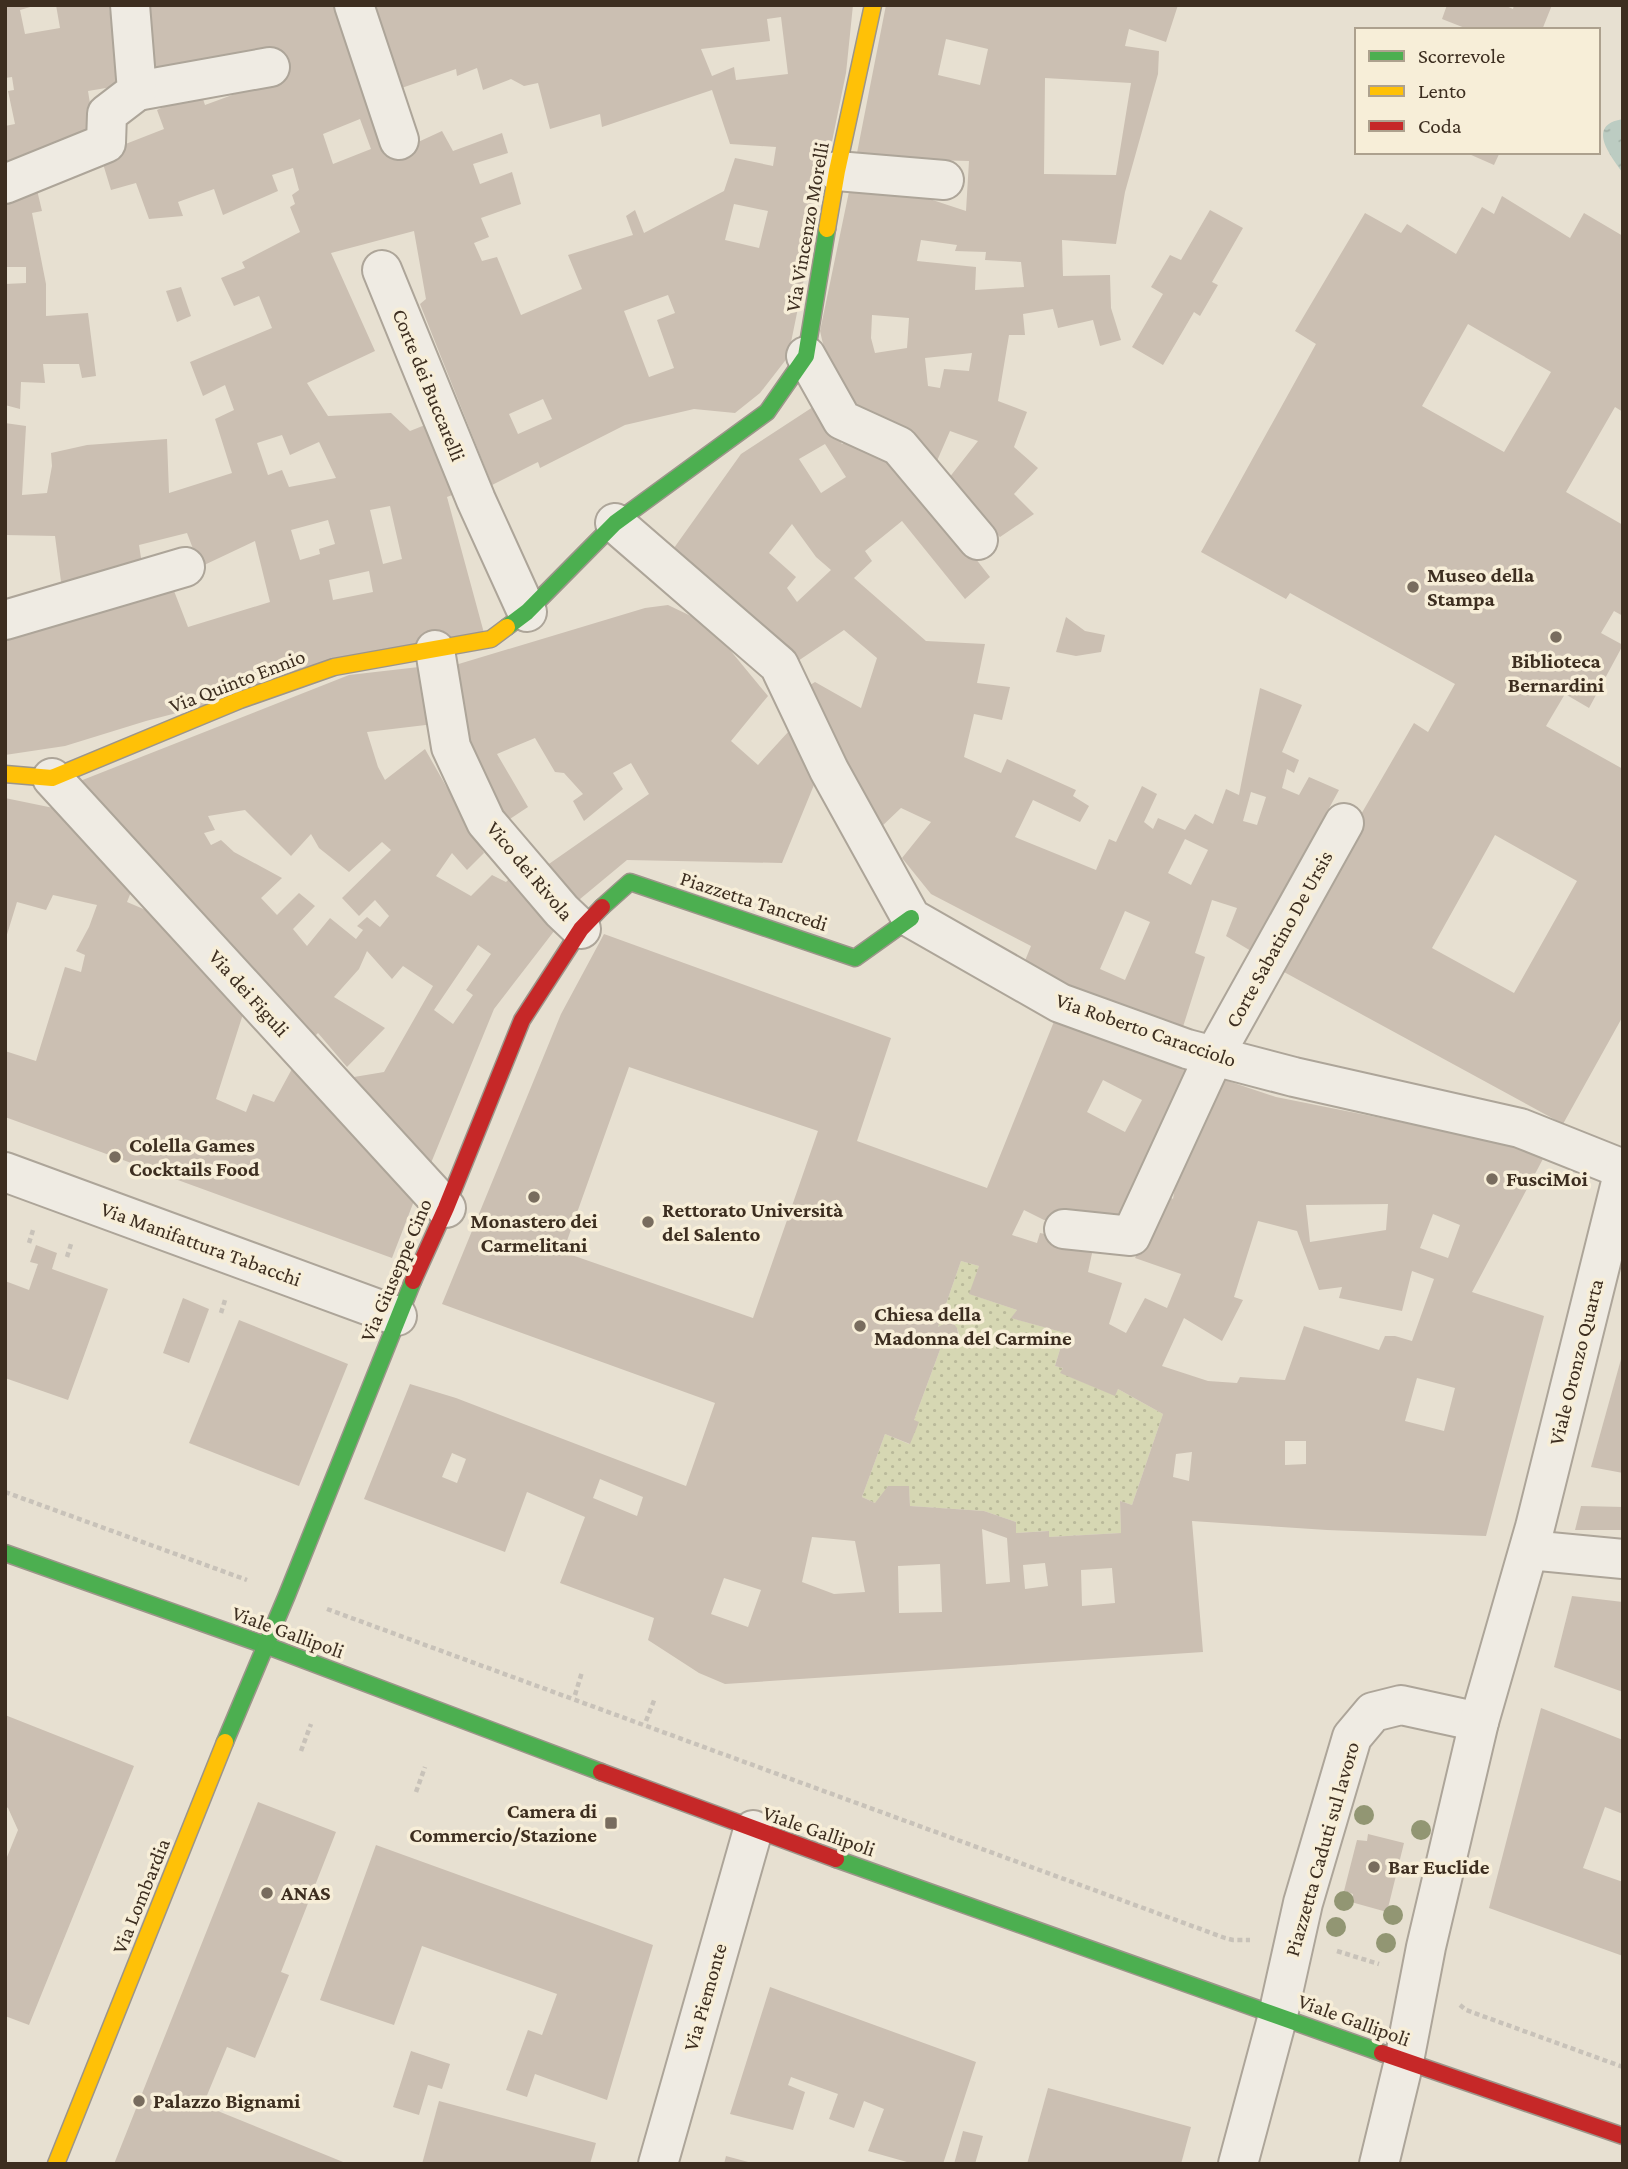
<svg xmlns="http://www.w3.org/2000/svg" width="1628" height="2169" font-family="'Crimson Pro',serif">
	<defs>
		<pattern id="green-dots" width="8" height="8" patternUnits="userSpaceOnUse" patternTransform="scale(1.75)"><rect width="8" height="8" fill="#d6d7b3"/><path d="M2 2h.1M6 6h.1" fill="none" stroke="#b9b99a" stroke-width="1.8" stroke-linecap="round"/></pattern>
		<pattern id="water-ripples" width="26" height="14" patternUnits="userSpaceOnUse" patternTransform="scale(1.75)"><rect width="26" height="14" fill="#bcccc2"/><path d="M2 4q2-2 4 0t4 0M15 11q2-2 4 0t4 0" fill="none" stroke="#a2b0a6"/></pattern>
	</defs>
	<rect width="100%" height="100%" fill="#e7e0d1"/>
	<path fill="url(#green-dots)" d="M 961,1261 L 979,1266 L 970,1294 L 1017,1310 L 1012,1318 L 1065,1333 L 1055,1366 L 1063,1368 L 1061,1373 L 1114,1395 L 1118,1389 L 1163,1414 L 1132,1505 L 1120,1501 L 1121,1533 L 1049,1537 L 1048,1531 L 1016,1533 L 1016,1522 L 984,1511 L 910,1506 L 909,1487 L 875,1503 L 862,1497 L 885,1434 L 909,1444 L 914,1420 L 941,1347 L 950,1347 L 959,1339 C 960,1324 949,1320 938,1327 Z"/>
	<path fill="url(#water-ripples)" d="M 1623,119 L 1623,173 C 1611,156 1585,125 1623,119 Z"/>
	<g fill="#cbbfb2" fill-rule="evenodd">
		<polygon points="5,5 37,5 20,10 25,34 60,28 56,5 109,5 118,86 88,91 96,141 5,171 5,126 15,124 8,91 14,90 12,77 5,78"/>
		<path d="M 141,5 L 341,5 L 390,155 L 442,131 L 453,151 L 502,133 L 508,153 L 473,164 L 480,184 L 512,172 L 521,204 L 481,218 L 489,237 L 474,243 L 482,261 L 497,257 L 521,315 L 582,289 L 568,255 L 633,235 L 626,216 L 635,210 L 644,233 L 724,191 L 735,158 L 773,166 L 776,147 L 730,144 L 712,90 L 602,127 L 600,114 L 550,129 L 538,83 L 524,86 L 511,79 L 483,90 L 477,68 L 457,76 L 456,69 L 393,91 L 361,5 L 853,5 L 846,73 L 788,357 L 760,393 L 735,413 L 694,409 L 625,425 L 540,468 L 538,462 L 492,485 L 420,304 L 426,299 L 414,231 L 331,253 L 375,351 L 307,383 L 328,416 L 391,413 L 410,431 L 430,423 L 460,492 L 447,497 L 484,633 L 146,721 L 65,746 L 5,755 L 5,632 L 169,578 L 188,627 L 270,602 L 255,541 L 200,567 L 187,533 L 139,545 L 142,564 L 62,589 L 55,536 L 5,535 L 5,423 L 26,426 L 22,495 L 47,493 L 52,466 L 51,453 L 87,445 L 167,439 L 169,493 L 232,473 L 215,419 L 234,410 L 225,385 L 203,396 L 190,362 L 272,328 L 259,296 L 234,306 L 221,278 L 245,268 L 242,262 L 300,232 L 290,207 L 295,204 L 292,195 L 299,190 L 293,168 L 272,175 L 278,191 L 223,215 L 214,189 L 178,202 L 183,216 L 149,219 L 136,183 L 111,190 L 100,154 L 164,129 L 157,110 L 200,90 L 205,105 L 284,76 L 148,72 ZM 781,17 L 788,74 L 736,80 L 734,67 L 712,76 L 701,49 L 770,41 L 767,19 ZM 360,119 L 371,149 L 333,164 L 323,134 ZM 734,204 L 768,211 L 759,248 L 725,240 ZM 668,295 L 675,313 L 657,320 L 674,368 L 649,377 L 624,311 ZM 543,399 L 552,419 L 518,434 L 509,414 ZM 282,435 L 290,455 L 319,442 L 336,478 L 289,487 L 282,470 L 268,475 L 257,443 ZM 390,506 L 402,559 L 383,564 L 370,510 ZM 328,520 L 335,544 L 319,549 L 320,554 L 300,560 L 291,530 ZM 369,571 L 373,592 L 333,600 L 329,580 Z"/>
		<path d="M 886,5 L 1178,5 L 1166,42 L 1129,29 L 1125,46 L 1159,51 L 1158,74 L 1125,192 L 1116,244 L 1062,240 L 1063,276 L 1110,275 L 1111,308 L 1121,340 L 1100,346 L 1093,320 L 1058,328 L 1053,309 L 1023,314 L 1025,335 L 1009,335 L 998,401 L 1027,412 L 1014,447 L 1038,468 L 1014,494 L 1034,514 L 1000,537 L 945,483 L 978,441 L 950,431 L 933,470 L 847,414 L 831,379 L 820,331 L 851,182 L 893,187 L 966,211 L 969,161 L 856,158 ZM 946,39 L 988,49 L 980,85 L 938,75 ZM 1045,78 L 1131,83 L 1116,175 L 1044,174 ZM 921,240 L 957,245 L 955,251 L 986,252 L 985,260 L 1021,262 L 1024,287 L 975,290 L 976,267 L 917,261 ZM 872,315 L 909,318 L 907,348 L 875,353 L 871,338 ZM 972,353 L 969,371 L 944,369 L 940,388 L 928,386 L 925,358 Z"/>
		<polygon points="1447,5 1504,5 1513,9 1514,5 1552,5 1542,30 1470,30 1442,19"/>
		<polygon points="1470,152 1500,152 1494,165 1469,154"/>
		<polygon points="37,190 42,211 32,213 46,284 46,316 88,313 96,376 82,378 79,364 43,364 45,383 21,382 20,409 5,405 5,284 26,283 26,267 7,267 5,198"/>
		<path d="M 1502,196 L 1570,238 L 1584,213 L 1623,236 L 1623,412 L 1615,407 L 1566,492 L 1623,525 L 1623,616 L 1614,611 L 1601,633 L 1623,645 L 1589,708 L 1565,694 L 1546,726 L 1623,769 L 1623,1016 L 1563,1124 L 1273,966 L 1414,723 L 1428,732 L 1455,684 L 1290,593 L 1286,599 L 1201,552 L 1316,344 L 1295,331 L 1365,213 L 1401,233 L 1407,224 L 1456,254 L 1482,207 L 1494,214 ZM 1468,324 L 1551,372 L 1504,452 L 1422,406 ZM 1495,835 L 1577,881 L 1514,993 L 1432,948 Z"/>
		<polygon points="1210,210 1243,228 1212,282 1218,285 1200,316 1194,312 1163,365 1132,347 1163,294 1151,287 1170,255 1181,260"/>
		<polygon points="181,287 191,316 177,322 166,291"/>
		<path d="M 816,405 L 842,444 L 857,435 L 878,458 L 889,448 L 990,577 L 965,599 L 902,521 L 865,551 L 872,561 L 854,578 L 926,641 L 985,644 L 977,683 L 1010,687 L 1002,720 L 974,714 L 964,757 L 1001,773 L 1007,759 L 1076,790 L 1073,796 L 1089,806 L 1080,822 L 1033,800 L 1015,837 L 1096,870 L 1109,839 L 1116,842 L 1142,786 L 1157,794 L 1144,822 L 1153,829 L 1158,818 L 1185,830 L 1195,814 L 1213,824 L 1226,789 L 1239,795 L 1260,688 L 1302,705 L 1282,752 L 1299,760 L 1294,773 L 1287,769 L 1282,788 L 1299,795 L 1309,777 L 1339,790 L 1251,951 L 1226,936 L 1237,908 L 1212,900 L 1195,953 L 1205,957 L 1182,1030 L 1022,968 L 1031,946 L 931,894 L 902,858 L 931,822 L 901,808 L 880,828 L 802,690 L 815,682 L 861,708 L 877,658 L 844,630 L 792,665 L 669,555 L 741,454 ZM 825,444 L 846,477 L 821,493 L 799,459 ZM 792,524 L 816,557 L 831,570 L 797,602 L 787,588 L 796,577 L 769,553 ZM 1251,792 L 1266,797 L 1257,825 L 1243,821 ZM 1185,839 L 1208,850 L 1191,885 L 1168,873 ZM 1125,911 L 1150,922 L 1125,980 L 1100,969 Z"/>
		<polygon points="668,605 720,630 716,633 768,696 731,741 758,765 789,731 816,780 782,863 627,860 568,909 536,873 649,794 631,763 613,773 623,789 584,821 573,801 583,794 564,773 555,772 535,738 497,754 528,807 495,829 461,750 452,666 645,608"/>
		<polygon points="1066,617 1085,631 1105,635 1101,652 1076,656 1056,652"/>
		<path d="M 419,667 L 434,724 L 367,732 L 378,767 L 385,780 L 425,749 L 484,853 L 467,870 L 452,853 L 436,876 L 471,896 L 492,875 L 506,882 L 511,877 L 558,926 L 494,1009 L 431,1163 L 354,1077 L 384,1072 L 433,986 L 403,966 L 392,979 L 367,951 L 359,969 L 334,997 L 385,1028 L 347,1067 L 318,1033 L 308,1043 L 80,781 L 349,675 ZM 245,810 L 291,856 L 311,834 L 319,848 L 349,872 L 382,842 L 391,850 L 342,898 L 359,916 L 375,900 L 389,916 L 380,927 L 367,917 L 357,926 L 363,930 L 356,939 L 330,918 L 307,946 L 293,929 L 315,906 L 299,893 L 277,915 L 261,898 L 282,878 L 234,852 L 221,840 L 211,845 L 204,833 L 215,830 L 208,816 ZM 478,945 L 491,954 L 466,990 L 473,995 L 453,1024 L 434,1010 Z"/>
		<polygon points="5,798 68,811 133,887 127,902 160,916 243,1014 216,1099 246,1112 253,1094 274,1102 293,1067 414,1201 392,1258 5,1117 5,1051 36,1061 65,967 81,972 85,955 76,951 89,927 97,905 53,895 46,910 17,902 5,941"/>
		<path d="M 604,934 L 891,1038 L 857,1141 L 987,1188 L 1055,1019 L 1200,1070 L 1126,1227 L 1044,1220 L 1024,1210 L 1012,1235 L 1037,1243 L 1040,1233 L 1094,1244 L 1088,1272 L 1122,1283 L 1109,1324 L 1126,1333 L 1145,1298 L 1167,1308 L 1181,1274 L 1135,1258 L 1166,1195 L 1173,1199 L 1177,1177 L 1222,1079 L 1276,1097 L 1511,1144 L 1544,1157 L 1472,1292 L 1544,1316 L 1486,1536 L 1327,1530 L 1192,1521 L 1203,1652 L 725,1684 L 699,1673 L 648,1640 L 654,1618 L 560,1583 L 585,1517 L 527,1492 L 505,1552 L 364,1499 L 410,1384 L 456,1398 L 686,1486 L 715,1403 L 442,1304 L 561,1014 ZM 629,1067 L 818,1131 L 753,1318 L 563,1252 ZM 1103,1080 L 1142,1100 L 1125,1132 L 1087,1112 ZM 1388,1204 L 1386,1230 L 1310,1242 L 1306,1205 ZM 1433,1214 L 1460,1225 L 1448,1258 L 1420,1248 ZM 1258,1221 L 1297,1231 L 1319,1290 L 1342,1287 L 1339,1298 L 1402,1311 L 1412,1271 L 1434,1279 L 1412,1341 L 1395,1336 L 1385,1336 L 1379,1350 L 1304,1326 L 1285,1380 L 1240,1377 L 1237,1383 L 1208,1381 L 1162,1366 L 1184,1318 L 1222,1341 L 1243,1300 L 1234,1297 ZM 961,1261 L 979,1266 L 969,1294 L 1017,1310 L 1011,1318 L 1065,1333 L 1055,1366 L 1063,1368 L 1060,1373 L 1115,1396 L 1118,1389 L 1163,1414 L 1132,1505 L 1120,1501 L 1121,1533 L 1049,1537 L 1049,1531 L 1016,1533 L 1016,1522 L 984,1511 L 910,1506 L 909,1486 L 888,1486 L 875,1503 L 862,1497 L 885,1434 L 910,1444 L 919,1422 L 914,1420 L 941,1347 L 950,1348 L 959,1339 L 957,1328 L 954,1324 L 945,1323 L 938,1327 ZM 1417,1378 L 1455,1388 L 1444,1431 L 1405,1421 ZM 1285,1441 L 1306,1441 L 1306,1464 L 1285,1465 ZM 1192,1452 L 1189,1481 L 1173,1477 L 1176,1454 ZM 452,1453 L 466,1459 L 457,1483 L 442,1477 ZM 600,1479 L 643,1497 L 637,1516 L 593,1498 ZM 982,1529 L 1007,1538 L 1010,1582 L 986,1584 ZM 812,1537 L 855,1541 L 865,1592 L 834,1594 L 802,1582 ZM 1045,1563 L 1048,1586 L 1025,1589 L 1023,1565 ZM 940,1564 L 942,1612 L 899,1613 L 898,1566 ZM 1112,1568 L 1115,1603 L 1082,1606 L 1081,1570 ZM 724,1578 L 761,1590 L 748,1627 L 711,1614 Z"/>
		<polygon points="36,1245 57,1253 52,1269 108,1289 68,1400 5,1378 5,1281 29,1290 38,1264 30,1262"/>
		<polygon points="183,1298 209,1309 189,1363 163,1353"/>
		<polygon points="239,1320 348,1364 299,1486 189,1443"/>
		<polygon points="1623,1352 1623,1473 1591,1467"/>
		<polygon points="1581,1506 1623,1507 1623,1530 1575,1530"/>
		<polygon points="1572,1596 1623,1602 1623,1692 1554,1667"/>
		<polygon points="1541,1708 1623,1740 1623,1814 1605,1807 1583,1868 1623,1882 1623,1956 1489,1908"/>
		<polygon points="5,1715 134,1766 29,2025 5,2016 5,1862 18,1830 8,1808 5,1806"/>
		<polygon points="258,1802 336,1832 281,1972 289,1975 255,2058 227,2047 203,2105 348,2164 114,2164"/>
		<polygon points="1368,1834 1404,1843 1387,1912 1351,1902 1353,1894 1344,1891 1357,1840 1367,1841"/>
		<polygon points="376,1845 653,1945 607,2100 535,2074 527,2097 506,2090 528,2030 542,2035 557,1994 422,1946 394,2025 320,2000"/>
		<polygon points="770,1987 976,2062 943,2164 914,2164 868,2151 884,2109 864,2101 854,2128 829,2119 838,2094 791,2077 788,2085 805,2092 793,2130 730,2114"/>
		<polygon points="411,2051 450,2064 442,2089 428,2085 419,2115 393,2107"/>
		<polygon points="1048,2088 1191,2127 1181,2164 1027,2164"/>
		<polygon points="439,2101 596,2143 590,2164 422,2164"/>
		<polygon points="963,2131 983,2136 975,2164 954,2164"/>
		<polygon points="726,2156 752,2163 752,2164 724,2164"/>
	</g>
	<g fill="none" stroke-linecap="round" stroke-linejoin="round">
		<g stroke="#ada599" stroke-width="42">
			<g id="street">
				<polyline points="354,5 399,140"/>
				<polyline points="137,91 270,67"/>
				<polyline points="837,171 944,180"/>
				<polyline points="5,184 106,143 107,114 137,91 130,5"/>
				<polyline points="382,270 476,500 527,612"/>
				<polyline points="806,356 842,420 899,446 978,540"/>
				<polyline points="615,523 779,665 829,770 911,918 1060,1003 1187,1049 1294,1077 1520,1128 1623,1169"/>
				<polyline points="5,620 185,567"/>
				<polyline points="435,650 451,747 486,822 562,911 581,929"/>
				<polyline points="52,778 446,1208"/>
				<polyline points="5,1172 397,1316"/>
				<polyline points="1064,1229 1131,1236 1214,1056 1344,823"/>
				<polyline points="1529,1550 1623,1559"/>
				<polyline points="658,2164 753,1830"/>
				<polyline points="1238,2164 1278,2015 1303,1903 1352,1737 1373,1712 1401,1705 1479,1722"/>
				<polyline points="1379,2164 1404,2061 1426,1947 1479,1722 1535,1527 1623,1174"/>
			</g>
		</g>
		<g stroke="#9c958a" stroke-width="19">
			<g id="fast">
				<polyline points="507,627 527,612 615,523 767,412 806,356 827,229"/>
				<polyline points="602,907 630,882 855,958 911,918"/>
				<polyline points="5,1553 265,1645 601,1772"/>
				<polyline points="225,1742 287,1595 413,1281"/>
				<polyline points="836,1859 1382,2053"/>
			</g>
		</g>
		<g stroke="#9c958a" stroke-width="19">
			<g id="slow">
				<polyline points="827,229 837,171 873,5"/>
				<polyline points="5,774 52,778 240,700 334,667 491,639 507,627"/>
				<polyline points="56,2164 225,1742"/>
			</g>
		</g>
		<g stroke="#9c958a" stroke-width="19">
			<g id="jam">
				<polyline points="413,1281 446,1208 522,1020 581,929 602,907"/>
				<polyline points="601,1772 836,1859"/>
				<polyline points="1382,2053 1623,2136"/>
			</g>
		</g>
		<g stroke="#c8c2b9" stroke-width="4.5" stroke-dasharray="5 3.5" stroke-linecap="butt">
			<polyline points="29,1243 33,1230"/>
			<polyline points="67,1257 71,1244"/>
			<polyline points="221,1313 225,1300"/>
			<polyline points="5,1492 247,1580"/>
			<polyline points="327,1609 1225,1938 1233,1940 1250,1940"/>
			<polyline points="575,1695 582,1672"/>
			<polyline points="646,1721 655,1698"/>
			<polyline points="301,1751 311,1724"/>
			<polyline points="416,1792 425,1767"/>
			<polyline points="1337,1951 1379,1964"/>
			<polyline points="1460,2005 1466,2010 1623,2067"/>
		</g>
		<use href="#street" stroke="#efebe3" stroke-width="38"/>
		<use href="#fast" stroke="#4caf50" stroke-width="16"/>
		<use href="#slow" stroke="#ffc107" stroke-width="16"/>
		<use href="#jam" stroke="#c62828" stroke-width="16"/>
	</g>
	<g fill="#929673">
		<circle cx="1364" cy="1815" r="10"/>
		<circle cx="1421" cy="1830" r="10"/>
		<circle cx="1344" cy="1901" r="10"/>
		<circle cx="1393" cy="1915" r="10"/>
		<circle cx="1336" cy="1927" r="10"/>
		<circle cx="1386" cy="1943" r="10"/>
	</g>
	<g fill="#786c5e" stroke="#f7eed8" stroke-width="2.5">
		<circle cx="1413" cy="587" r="7"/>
		<circle cx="1556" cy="637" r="7"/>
		<circle cx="115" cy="1157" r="7"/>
		<circle cx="1492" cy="1179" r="7"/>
		<circle cx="534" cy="1197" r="7"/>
		<circle cx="648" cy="1222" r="7"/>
		<circle cx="860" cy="1326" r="7"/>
		<rect x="604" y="1816" width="14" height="14" rx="3.5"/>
		<circle cx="1374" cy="1867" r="7"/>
		<circle cx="267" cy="1893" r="7"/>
		<circle cx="139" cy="2101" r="7"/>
	</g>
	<g text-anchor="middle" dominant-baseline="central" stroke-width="7" stroke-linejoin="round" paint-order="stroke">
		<g font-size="21" fill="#3d2e20" stroke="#f7eed8">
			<text transform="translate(807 227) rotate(-80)">Via Vincenzo Morelli</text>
			<text transform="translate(429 385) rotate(68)">Corte dei Buccarelli</text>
			<text transform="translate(237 681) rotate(-21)">Via Quinto Ennio</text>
			<text transform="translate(530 871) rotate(50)">Vico dei Rivola</text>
			<text transform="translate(754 901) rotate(18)">Piazzetta Tancredi</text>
			<text transform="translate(1279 939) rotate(-61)">Corte Sabatino De Ursis</text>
			<text transform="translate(249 993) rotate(48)">Via dei Figuli</text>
			<text transform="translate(1146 1030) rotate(19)">Via Roberto Caracciolo</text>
			<text transform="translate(201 1244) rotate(20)">Via Manifattura Tabacchi</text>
			<text transform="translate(396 1270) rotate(-67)">Via Giuseppe Cino</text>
			<text transform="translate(1576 1362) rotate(-76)">Viale Oronzo Quarta</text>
			<text transform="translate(288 1632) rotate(20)">Viale Gallipoli</text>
			<text transform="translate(819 1831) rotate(19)">Viale Gallipoli</text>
			<text transform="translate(1322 1849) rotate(-74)">Piazzetta Caduti sul lavoro</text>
			<text transform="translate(141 1896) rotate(-68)">Via Lombardia</text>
			<text transform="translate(705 1997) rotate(-74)">Via Piemonte</text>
			<text transform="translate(1354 2020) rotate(20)">Viale Gallipoli</text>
		</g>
		<g font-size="21" font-weight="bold" fill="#3d2e20" stroke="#f7eed8" text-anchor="start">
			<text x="1427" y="575">Museo della<tspan x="1427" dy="24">Stampa</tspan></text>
			<text x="1556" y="661" text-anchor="middle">Biblioteca<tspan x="1556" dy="24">Bernardini</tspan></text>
			<text x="129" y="1145">Colella Games<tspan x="129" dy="24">Cocktails Food</tspan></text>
			<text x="1506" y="1179">FusciMoi</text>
			<text x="662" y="1210">Rettorato Università<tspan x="662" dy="24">del Salento</tspan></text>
			<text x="534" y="1221" text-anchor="middle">Monastero dei<tspan x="534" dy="24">Carmelitani</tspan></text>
			<text x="874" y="1314">Chiesa della<tspan x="874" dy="24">Madonna del Carmine</tspan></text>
			<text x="597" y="1811" text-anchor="end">Camera di<tspan x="597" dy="24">Commercio/Stazione</tspan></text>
			<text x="1388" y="1867">Bar Euclide</text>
			<text x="281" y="1893">ANAS</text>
			<text x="153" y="2101">Palazzo Bignami</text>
		</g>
	</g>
	<rect width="1628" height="2169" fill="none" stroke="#3d2e20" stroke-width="14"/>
	<rect x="1355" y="28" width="245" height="126" fill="#f7eed8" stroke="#ada18e" stroke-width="2"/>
	<rect x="1369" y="51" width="35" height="10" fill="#4caf50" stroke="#ada18e" stroke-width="2"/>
	<text x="1418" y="63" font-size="21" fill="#3d2e20">Scorrevole</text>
	<rect x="1369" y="86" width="35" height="10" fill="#ffc107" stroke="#ada18e" stroke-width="2"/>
	<text x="1418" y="98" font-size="21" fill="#3d2e20">Lento</text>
	<rect x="1369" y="121" width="35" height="10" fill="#c62828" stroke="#ada18e" stroke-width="2"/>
	<text x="1418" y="133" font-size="21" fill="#3d2e20">Coda</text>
</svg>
